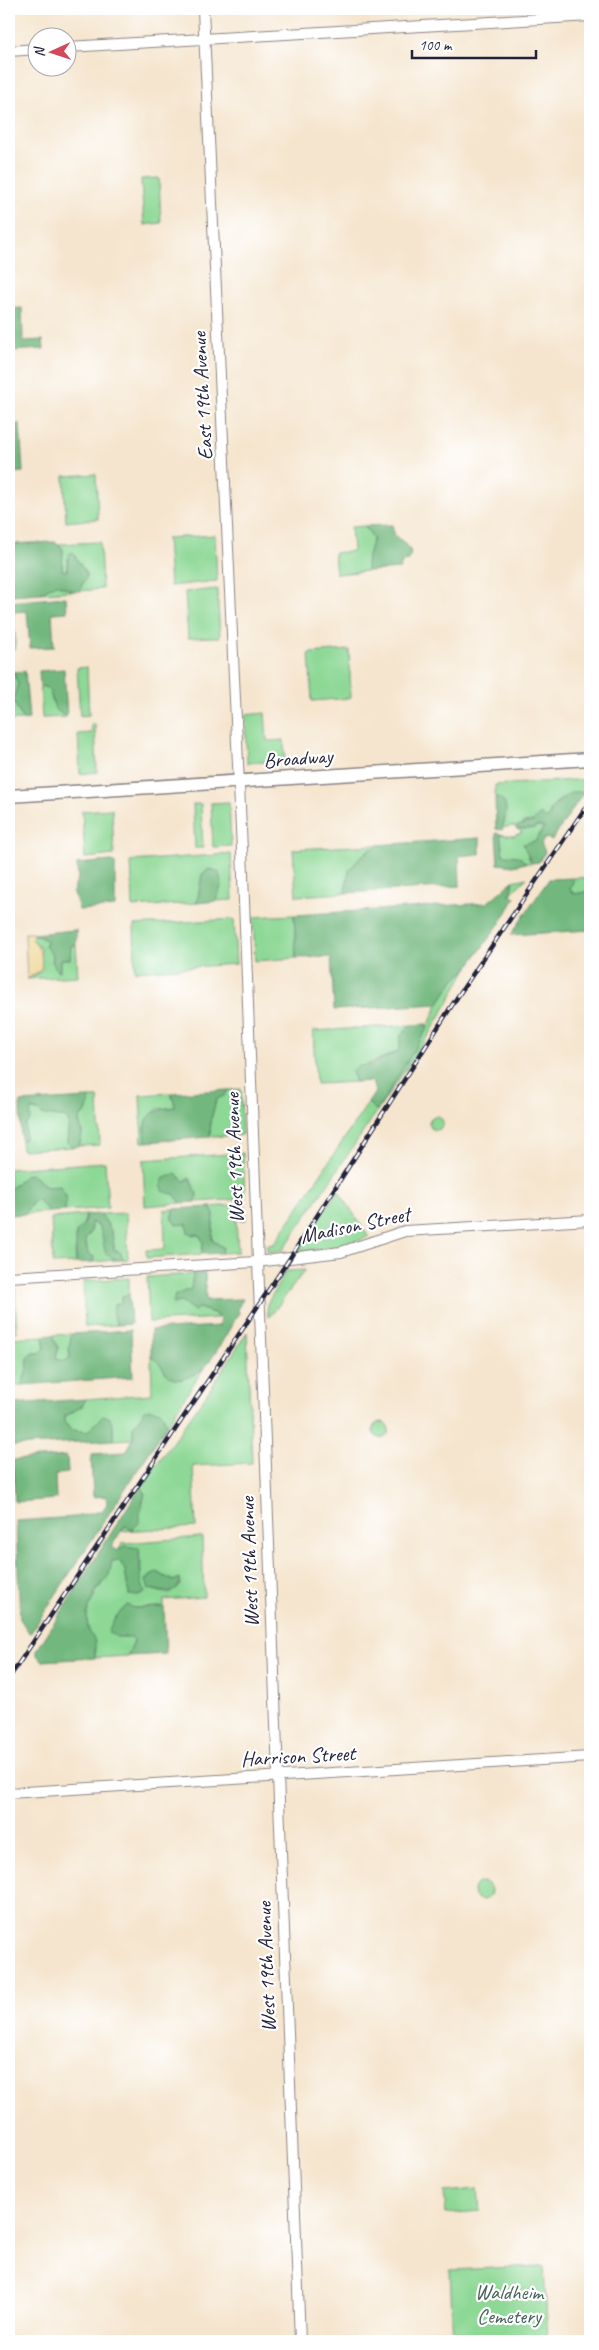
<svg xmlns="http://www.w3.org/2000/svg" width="599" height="2350" font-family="Caveat,sans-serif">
	<rect width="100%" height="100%" fill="#fff"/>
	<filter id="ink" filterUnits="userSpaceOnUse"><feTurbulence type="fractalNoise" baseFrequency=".02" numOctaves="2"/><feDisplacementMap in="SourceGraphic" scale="10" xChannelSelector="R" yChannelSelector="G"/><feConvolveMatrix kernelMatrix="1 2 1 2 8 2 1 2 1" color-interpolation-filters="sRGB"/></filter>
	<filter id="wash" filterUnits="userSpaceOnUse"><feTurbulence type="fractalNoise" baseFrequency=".0096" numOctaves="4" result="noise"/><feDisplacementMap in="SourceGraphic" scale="20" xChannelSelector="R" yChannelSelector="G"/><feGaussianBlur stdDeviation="1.12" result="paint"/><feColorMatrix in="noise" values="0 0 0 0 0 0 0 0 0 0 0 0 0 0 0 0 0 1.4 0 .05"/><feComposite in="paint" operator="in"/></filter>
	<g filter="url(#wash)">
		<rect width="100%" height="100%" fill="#f5e5ce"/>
		<g fill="#8dd895" stroke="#587d68" fill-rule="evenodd">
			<polygon points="159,178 161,223 144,225 141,179"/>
			<polygon points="96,474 98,519 66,522 64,476"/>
			<polygon points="365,526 373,538 366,563 368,571 336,574 334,553 353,551 351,527"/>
			<polygon points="215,535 217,581 170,586 167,538"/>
			<polygon points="100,542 102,589 79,591 87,576 69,554 66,571 62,570 63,549 59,544"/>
			<polygon points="56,584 74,591 40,593"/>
			<polygon points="217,589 220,637 188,638 185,592"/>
			<polygon points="9,629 15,637 15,649 9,649"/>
			<polygon points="349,650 351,698 312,701 309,653"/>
			<polygon points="87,667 89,715 80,716 77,668"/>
			<path d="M 9,672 L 13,672 L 18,684 C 13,705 13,699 23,720 L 9,720 Z"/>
			<polygon points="40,686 45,687 50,692 53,703 66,717 42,718"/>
			<polygon points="265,713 267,741 284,740 285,761 247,763 245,715"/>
			<polygon points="91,724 95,724 97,772 80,774 78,734 92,733"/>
			<path d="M 590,779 L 590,783 L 584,792 C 571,792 562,796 553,806 C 549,810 551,816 545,819 C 538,822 529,822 522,823 L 531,829 L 538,826 L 544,827 L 528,857 L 532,863 L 526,863 L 518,856 L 503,855 L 500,834 L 514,836 L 522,832 L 513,826 L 502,828 L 505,820 L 499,798 L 495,796 L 495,785 Z"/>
			<polygon points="229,802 231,846 213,847 211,803"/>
			<polygon points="193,804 201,804 203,848 195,848"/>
			<polygon points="112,809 114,855 85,858 82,811"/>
			<path d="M 376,845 L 375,849 C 361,850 350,870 349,884 L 346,884 L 345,893 L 296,896 L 293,849 Z"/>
			<polygon points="231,854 233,900 216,901 222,883 202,875 197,903 133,907 131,861"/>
			<polygon points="590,877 590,891 575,894 570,890 574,878"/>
			<polygon points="527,878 514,890 511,895 510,894 513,881"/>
			<polygon points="294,915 296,958 255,961 253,917"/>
			<polygon points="234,919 236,964 135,971 134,925"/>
			<polygon points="32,934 47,940 46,944 53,956 52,961 60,967 60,959 70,959 71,944 76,945 78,976 27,979 38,973 41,949 33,940"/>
			<polygon points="466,970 431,1032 283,1250 267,1252 267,1245 274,1244 368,1103 377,1110 427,1029 438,1004 455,978"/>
			<polygon points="412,1025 401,1035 399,1051 352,1071 356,1082 316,1084 313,1031"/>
			<polygon points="241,1089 242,1135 210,1137 211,1119 217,1098 225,1095 228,1090"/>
			<polygon points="172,1093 172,1099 175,1101 175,1107 157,1109 145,1128 146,1142 142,1142 140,1095"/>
			<path d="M 89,1098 L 98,1098 L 100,1145 L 79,1146 C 80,1142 82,1137 82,1133 C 81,1124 75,1119 85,1114 L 89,1104 Z"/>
			<polygon points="30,1109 56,1117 64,1117 69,1121 67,1142 72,1147 22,1150 21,1141 25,1139 25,1125"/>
			<circle cx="436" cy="1123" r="7"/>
			<polygon points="243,1153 245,1199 195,1202 197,1195 189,1178 174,1194 181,1203 145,1206 143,1160"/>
			<polygon points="105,1162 108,1208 65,1211 66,1196 47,1187 31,1174 25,1175 9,1190 9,1169"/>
			<polygon points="338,1190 369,1237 336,1248 296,1251"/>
			<polygon points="36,1199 50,1212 24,1214"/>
			<polygon points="245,1204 246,1220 236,1220 238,1252 222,1253 222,1247 212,1240 214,1214 210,1207"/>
			<polygon points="173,1209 173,1219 187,1224 192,1235 200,1235 203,1242 202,1254 147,1258 146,1250 165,1249 164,1210"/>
			<path d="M 126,1213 L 128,1259 L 124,1260 L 120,1252 L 114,1250 C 114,1235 110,1226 100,1214 Z"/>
			<polygon points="86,1215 75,1251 76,1263 53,1264 51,1218"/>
			<path d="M 90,1222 C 104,1226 104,1243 107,1255 L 116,1260 L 93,1262 L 94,1257 L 88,1254 L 85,1240 L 91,1232 Z"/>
			<polygon points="305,1270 272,1314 268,1317 267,1304 286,1271"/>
			<polygon points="193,1274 191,1289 185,1291 181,1301 195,1311 198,1308 214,1313 218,1318 149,1322 147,1277"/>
			<polygon points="129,1278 129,1294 122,1296 122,1302 113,1315 117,1325 85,1327 83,1281"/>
			<polygon points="9,1286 15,1286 17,1332 9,1332"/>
			<polygon points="247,1332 252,1463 193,1466 196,1527 121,1531 140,1512 145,1493 141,1486 209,1391"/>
			<polygon points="72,1334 69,1346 70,1358 65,1361 56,1359 58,1348 53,1335"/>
			<polygon points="43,1336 45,1348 40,1353 33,1353 28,1357 27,1370 22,1385 10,1385 9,1338"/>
			<polygon points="151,1356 160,1360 165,1371 180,1380 203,1369 167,1425 161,1411 133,1427 133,1439 113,1440 113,1426 96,1425 88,1432 71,1430 64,1422 64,1417 82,1406 86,1399 152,1394"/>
			<circle cx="381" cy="1430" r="8"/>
			<path d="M 202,1537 L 204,1597 L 164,1600 L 164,1607 L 134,1608 L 127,1605 L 114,1619 L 132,1636 L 133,1644 L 127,1656 L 95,1658 C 99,1642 83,1629 87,1613 C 92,1594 107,1581 112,1561 L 119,1560 L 125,1570 L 129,1595 L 141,1580 L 141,1561 L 117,1552 L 123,1543 ZM 157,1572 L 173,1581 L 180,1578 L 180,1585 L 169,1594 L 149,1589 L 149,1577 Z"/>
			<circle cx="482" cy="1891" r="9"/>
			<polygon points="478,2189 480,2211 446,2214 444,2192"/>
			<polygon points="541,2266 544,2267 548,2341 453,2341 450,2270"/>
		</g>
		<g fill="#72b87e" stroke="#4a6d5c">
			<polygon points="22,308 23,341 43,340 44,349 9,351 9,309"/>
			<polygon points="9,424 20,424 23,472 9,473"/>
			<polygon points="392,525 395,536 406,544 411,552 409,561 402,562 400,569 368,571 366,563 373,538 365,526"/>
			<path d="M 55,542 L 63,549 L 62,570 L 67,571 L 69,554 L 73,552 C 77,561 84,568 87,576 L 79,591 L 74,591 L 56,584 L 40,593 L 9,595 L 9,544 Z"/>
			<polygon points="66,597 67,612 52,613 54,647 30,648 27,611 13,612 15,637 9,629 9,602"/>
			<polygon points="64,669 67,716 66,717 55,709 50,692 45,687 40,686 39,671"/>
			<polygon points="25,671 29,719 23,720 13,700 18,684 13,672"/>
			<polygon points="572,792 584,792 552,840 546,838 541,843 545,852 539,862 532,863 523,844 535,841 544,828 538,826 532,829 516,829 517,826 533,822 540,814 546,819 549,816 553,806"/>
			<path d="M 495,796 C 513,802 504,818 502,830 L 496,829 Z"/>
			<polygon points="496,833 500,834 503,855 518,856 526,863 513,866 498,864"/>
			<polygon points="480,838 480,854 459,856 460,886 345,893 349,870 369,849 375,849 376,845"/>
			<path d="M 112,861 L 115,863 L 115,907 L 79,910 C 75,893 70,894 78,878 L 77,864 Z"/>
			<polygon points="209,869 218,871 222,883 216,901 197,903 202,874"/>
			<polygon points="574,878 570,890 575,894 590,891 590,930 511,935 549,879"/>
			<polygon points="513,881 510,894 515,898 504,917 466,970 455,978 438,1004 334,1010 331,957 296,958 294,915 487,903"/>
			<polygon points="76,930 76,945 71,945 70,959 60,959 60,971 57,971 52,961 53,956 45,946 46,940 33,934"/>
			<polygon points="427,1024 427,1029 377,1111 368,1103 375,1092 372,1081 356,1082 352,1071 357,1066 370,1065 399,1051 401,1035 412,1025"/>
			<path d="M 228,1090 L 225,1095 L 216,1100 L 211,1119 L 210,1137 L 146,1142 C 143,1115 150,1111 175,1107 L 172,1093 Z"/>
			<polygon points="89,1098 89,1104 85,1114 81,1116 79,1122 82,1134 79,1146 72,1147 67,1142 69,1121 64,1117 42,1115 37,1110 31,1109 30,1120 25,1125 25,1139 21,1141 20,1102"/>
			<polygon points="31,1174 47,1187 60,1186 66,1196 65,1211 50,1212 36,1199 24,1214 9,1215 9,1190 25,1175"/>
			<polygon points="176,1174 184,1181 190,1178 197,1195 195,1202 181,1203 174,1194 164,1192 161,1185 164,1178"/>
			<polygon points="210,1207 214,1214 212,1240 223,1247 222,1253 202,1254 203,1242 200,1235 188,1233 187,1224 176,1225 173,1219 173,1209"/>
			<path d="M 100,1214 C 110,1226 114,1235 114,1250 L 120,1252 L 124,1260 L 116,1260 L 107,1255 C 100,1244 107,1227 91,1222 L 91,1232 L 85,1240 L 88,1254 L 94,1257 L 93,1262 L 76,1263 L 76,1233 L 84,1224 L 86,1215 Z"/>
			<path d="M 205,1273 L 206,1300 L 243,1299 L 238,1308 L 239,1313 C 230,1327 213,1360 203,1369 C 198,1374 181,1381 174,1379 C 165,1377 162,1362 151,1356 L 151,1330 L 219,1326 L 220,1319 L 214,1313 L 198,1308 L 195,1311 L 181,1302 L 173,1304 L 175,1295 L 191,1289 L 193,1274 Z"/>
			<polygon points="129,1294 131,1324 117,1325 113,1315 114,1305 122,1302 122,1296"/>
			<polygon points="131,1330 133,1377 22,1385 27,1370 28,1357 33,1353 40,1353 45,1348 43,1336 53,1335 58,1348 56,1359 65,1361 70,1358 69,1346 72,1334"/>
			<polygon points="86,1399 82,1406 64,1417 64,1422 71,1430 87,1432 104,1415 110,1418 113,1426 113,1440 13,1446 11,1404"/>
			<polygon points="150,1409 161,1411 167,1425 30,1634 20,1619 16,1521 75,1517 102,1511 107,1504 106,1496 93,1497 91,1454 126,1452 133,1439 133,1427 145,1410"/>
			<polygon points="67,1456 68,1473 55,1474 56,1499 15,1502 13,1460"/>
			<polygon points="141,1486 145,1493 140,1512 140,1522 133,1529 129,1529 125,1525 111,1547 117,1551 125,1546 139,1548 141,1580 145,1593 139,1596 129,1595 125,1570 119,1560 112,1561 109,1575 95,1592 87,1614 88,1629 95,1641 95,1658 42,1661 37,1655 37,1650"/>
			<path d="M 157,1572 L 173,1581 L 180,1578 C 179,1599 164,1591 149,1589 L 146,1580 Z"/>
			<polygon points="127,1605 134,1608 164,1607 166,1654 127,1656 133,1644 132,1637 117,1637 108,1632 114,1619"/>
		</g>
		<path fill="#eeda9e" stroke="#887e6c" d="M 25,933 L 33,933 L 33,940 C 41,951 43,956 41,970 L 27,979 Z"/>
	</g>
	<g filter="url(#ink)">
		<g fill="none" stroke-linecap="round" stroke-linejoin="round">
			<g stroke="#8c8484" stroke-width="12">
				<g id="minor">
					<polyline points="203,9 242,850 300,2341"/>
					<polyline points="68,47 590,16"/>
					<polyline points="9,51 38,49"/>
					<polyline points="9,1277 256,1262 341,1252 405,1231 590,1220"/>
					<polyline points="9,1793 590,1757"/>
				</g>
			</g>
			<g stroke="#8c8484" stroke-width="15">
				<polyline id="major" points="9,796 590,759"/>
			</g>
			<use href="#minor" stroke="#fff" stroke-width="10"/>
			<use href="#major" stroke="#fff" stroke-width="12"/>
			<g stroke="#22223b" stroke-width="4.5">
				<polyline id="rail" points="9,1678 290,1258 458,996 590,801"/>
			</g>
			<use href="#rail" stroke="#fff" stroke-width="2.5" stroke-dasharray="8" stroke-linecap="butt"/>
		</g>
	</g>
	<g text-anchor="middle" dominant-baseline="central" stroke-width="4.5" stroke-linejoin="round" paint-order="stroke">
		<g font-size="21" fill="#22223b" stroke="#fff">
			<text transform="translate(202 396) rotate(-93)">East 19th Avenue</text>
			<text transform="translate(298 758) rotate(-4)">Broadway</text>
			<text transform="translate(234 1158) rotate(-92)">West 19th Avenue</text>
			<text transform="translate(355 1225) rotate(-12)">Madison Street</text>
			<text transform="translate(249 1562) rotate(-92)">West 19th Avenue</text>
			<text transform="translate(298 1756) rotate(-3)">Harrison Street</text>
			<text transform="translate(266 1967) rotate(-92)">West 19th Avenue</text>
		</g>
		<g font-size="21" fill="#47625a" stroke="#fff">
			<text x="509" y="2292">Waldheim<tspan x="509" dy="24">Cemetery</tspan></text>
		</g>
	</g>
	<rect width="599" height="2350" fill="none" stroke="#fff" stroke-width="30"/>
	<g transform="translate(52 52) rotate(267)"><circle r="24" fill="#ffffff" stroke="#a7a7b1"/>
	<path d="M0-4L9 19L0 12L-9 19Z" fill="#d1495b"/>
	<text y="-8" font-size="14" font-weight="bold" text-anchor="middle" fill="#22223b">N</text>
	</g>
	<path d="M412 50v8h124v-8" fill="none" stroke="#22223b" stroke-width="2.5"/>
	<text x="419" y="50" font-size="15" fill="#22223b" stroke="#ffffff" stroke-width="4" paint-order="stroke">100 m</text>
</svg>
